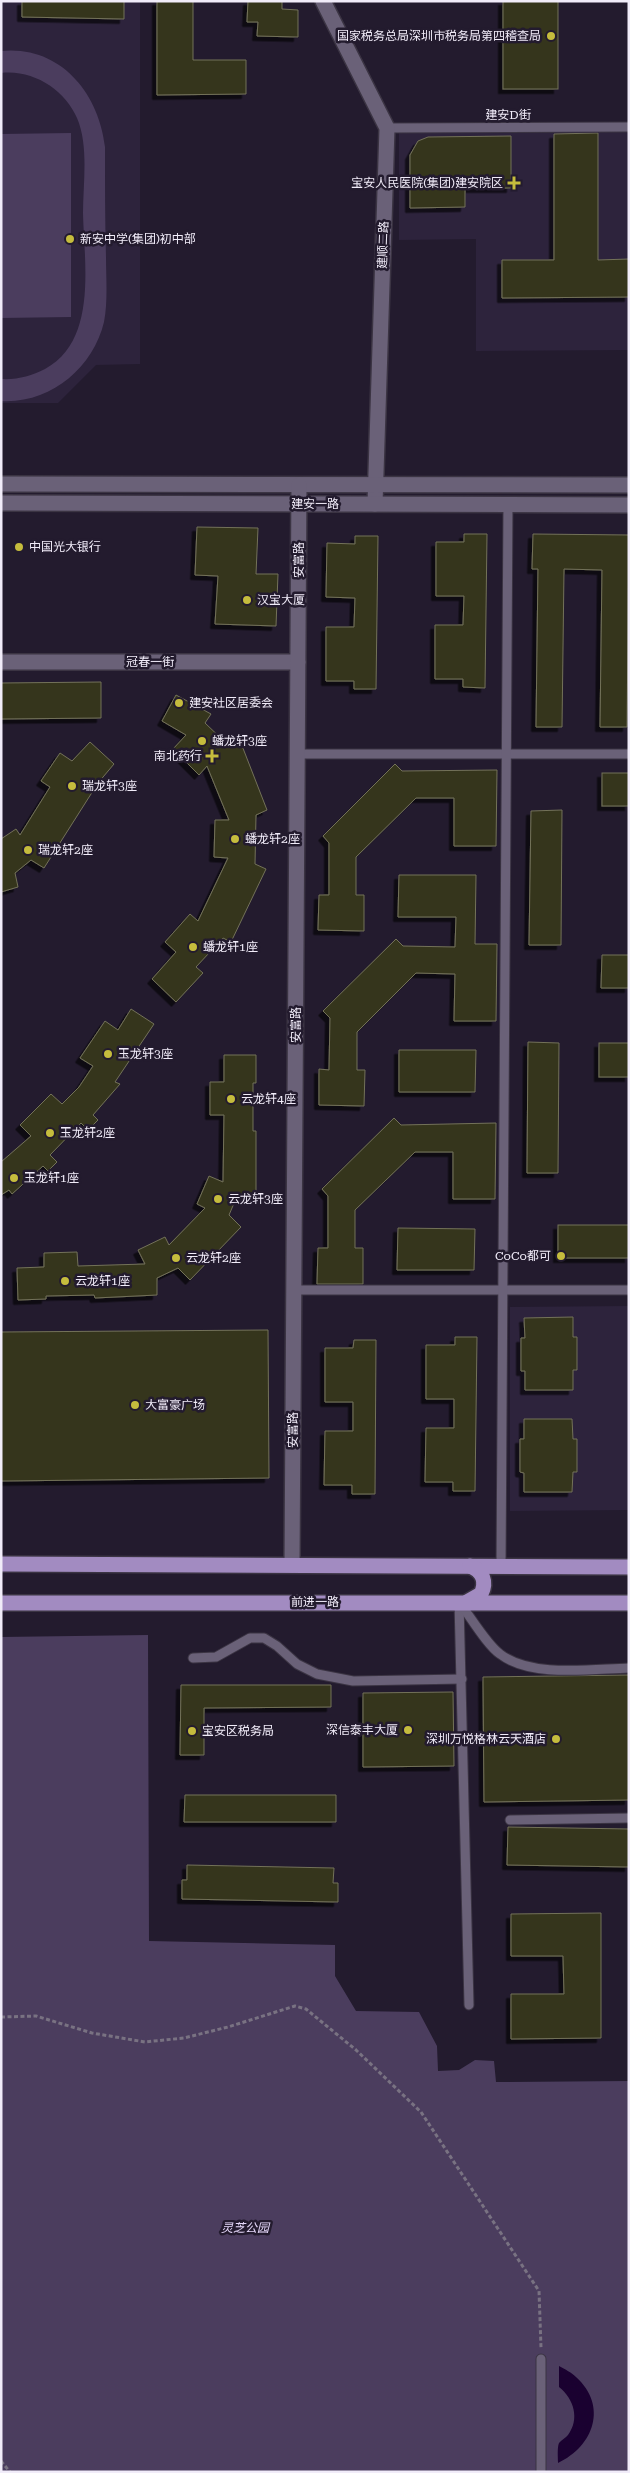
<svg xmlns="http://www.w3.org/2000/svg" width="630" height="2473" font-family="'Roboto Serif','Noto Sans SC',serif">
	<defs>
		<filter id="shadow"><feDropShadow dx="-4.5" dy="4.5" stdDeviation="0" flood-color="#0009"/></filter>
	</defs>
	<rect width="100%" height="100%" fill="#231b2e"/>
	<g fill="#2d233c">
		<polygon points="1,1 140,1 140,364 96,365 58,403 1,403"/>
		<polygon points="629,126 629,350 476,351 476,239 399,240 399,128"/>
		<polygon points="629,1306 629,1510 510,1511 510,1307"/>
	</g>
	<g fill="#4b3d5e">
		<path d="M 1,51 C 60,45 99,93 105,147 C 105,184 105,220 106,257 C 106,278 108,301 104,322 C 93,368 50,404 1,401 L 1,379 C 17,380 31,376 45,369 C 98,340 84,263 83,213 C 83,183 89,146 77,118 C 65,90 33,69 1,73 Z"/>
		<polygon points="71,133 71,317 1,318 1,134"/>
		<polygon points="148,1635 149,1941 335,1945 335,1976 356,2011 419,2012 437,2046 438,2071 459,2070 475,2060 494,2061 496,2082 629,2081 629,2472 1,2472 1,1637"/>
	</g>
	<path fill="#1a0130" d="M 559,2366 C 565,2369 572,2373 576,2377 C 608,2406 594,2446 558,2463 C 558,2458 557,2448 559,2443 C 561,2440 566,2438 568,2435 C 580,2419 574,2399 559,2387 Z"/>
	<g fill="#35341d" stroke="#737259" filter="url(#shadow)">
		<polygon points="22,1 124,1 124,19 22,17"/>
		<polygon points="157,1 193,1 193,60 246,60 246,94 157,95"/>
		<polygon points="248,1 282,1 282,9 298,10 298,37 257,36 258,22 247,22"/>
		<rect x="503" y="1" width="55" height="88"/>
		<polygon points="598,133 598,260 629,259 629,297 502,298 502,260 554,260 554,134"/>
		<polygon points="511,136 511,188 465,188 465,207 410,208 410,155 418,141 428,137"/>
		<polygon points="197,527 258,528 256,574 278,574 276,626 215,624 218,576 195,575"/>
		<polygon points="464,534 487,534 485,688 463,687 463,679 435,679 435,625 463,625 464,596 436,596 436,542 464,542"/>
		<polygon points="533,534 629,535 627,727 600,727 602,570 564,569 562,727 536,727 538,569 532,569"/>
		<polygon points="355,536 378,536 376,689 354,689 354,681 326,681 326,627 354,627 355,598 326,597 327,543 355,544"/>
		<polygon points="101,682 101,718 1,719 1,683"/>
		<polygon points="176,695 211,714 205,723 226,743 239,738 267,810 256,815 255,864 266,869 231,942 223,938 196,967 203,973 176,1002 152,979 176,952 165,942 190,914 198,921 228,858 214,857 215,820 229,820 207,766 199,775 173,749 186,735 162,721"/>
		<polygon points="90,742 114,764 98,783 44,868 31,860 15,873 18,887 1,892 1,839 16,829 20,835 50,787 41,781 60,753 72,761"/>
		<polygon points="395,764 402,771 497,770 496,846 454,846 454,798 416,798 356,857 356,895 364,895 364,931 318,930 319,895 329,895 329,843 323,836"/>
		<rect x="602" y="773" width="27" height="33"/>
		<polygon points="562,810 561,945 529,945 531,811"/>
		<polygon points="399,875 476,875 475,944 497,944 496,1021 454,1021 455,974 416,973 357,1032 357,1070 365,1070 364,1106 319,1105 319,1069 329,1070 330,1018 323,1011 396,939 403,946 455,947 456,917 398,917"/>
		<polygon points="602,955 629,955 629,988 601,988"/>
		<polygon points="131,1009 154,1024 115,1082 120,1084 93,1115 98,1120 88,1130 81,1123 50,1155 57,1162 48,1171 43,1166 12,1194 9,1190 1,1195 1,1162 31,1136 20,1125 51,1094 62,1104 79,1087 93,1066 80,1058 105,1021 118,1030"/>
		<polygon points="528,1042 559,1043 558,1173 527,1173"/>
		<rect x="599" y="1043" width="30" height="34"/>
		<polygon points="399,1050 476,1050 475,1092 399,1092"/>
		<polygon points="224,1055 256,1055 256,1083 253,1083 253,1131 256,1131 256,1194 238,1194 229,1215 241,1227 190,1280 178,1268 157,1278 157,1295 95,1298 94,1295 46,1296 46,1299 18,1300 17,1268 44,1267 44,1253 77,1252 78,1266 145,1264 138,1250 165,1237 169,1245 205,1208 197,1204 209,1176 223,1182 224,1115 210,1115 210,1082 224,1082"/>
		<polygon points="394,1118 401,1125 496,1123 495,1199 453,1199 453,1152 415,1152 355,1210 355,1248 363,1248 363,1284 317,1284 318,1248 328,1248 328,1196 322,1189"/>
		<rect x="558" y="1225" width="71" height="33"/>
		<polygon points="398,1228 475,1229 474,1270 397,1270"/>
		<polygon points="573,1317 573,1337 577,1337 577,1370 573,1370 573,1390 525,1390 525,1371 521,1371 521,1338 525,1338 524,1318"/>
		<polygon points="268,1330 269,1478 1,1481 1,1332"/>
		<polygon points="455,1337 477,1337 475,1491 453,1491 453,1482 425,1482 426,1428 454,1428 454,1399 426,1399 426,1345 455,1345"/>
		<polygon points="354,1340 376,1340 375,1494 352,1494 352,1485 324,1485 325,1431 353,1431 353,1402 325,1402 325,1348 353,1348"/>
		<polygon points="524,1419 572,1419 573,1439 577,1439 577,1472 573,1472 572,1492 524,1492 524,1473 520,1472 520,1439 524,1439"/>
		<polygon points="629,1675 629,1800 484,1802 483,1677"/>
		<polygon points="181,1685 331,1685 331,1707 204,1708 204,1755 180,1755"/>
		<polygon points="453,1692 454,1766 363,1767 363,1693"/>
		<polygon points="185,1795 336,1795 336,1822 184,1822"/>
		<polygon points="508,1827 629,1829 629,1867 507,1865"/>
		<polygon points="187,1865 334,1868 333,1883 338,1883 338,1902 182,1899 182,1880 187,1880"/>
		<polygon points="601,1913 601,2038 511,2039 511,1994 564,1994 563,1956 511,1956 511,1914"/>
	</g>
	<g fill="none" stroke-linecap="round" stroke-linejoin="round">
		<g stroke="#3b3443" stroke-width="11">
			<g id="lane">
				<polyline points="387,128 629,127"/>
				<polyline points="297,754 629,754"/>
				<polyline points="294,1290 629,1290"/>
				<polyline points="501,1566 508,504"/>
				<polyline points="459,1602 469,2005"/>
				<path d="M 459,1602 C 470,1616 487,1645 500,1654 C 531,1678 591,1669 629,1668"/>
				<polyline points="193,1658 216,1657 250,1638 264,1638 277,1646 297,1664 317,1674 353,1681 462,1679"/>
				<polyline points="510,1820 629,1818"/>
				<polyline points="541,2472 541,2359"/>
			</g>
		</g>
		<g stroke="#3b3443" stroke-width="18">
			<g id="street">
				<polyline points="323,1 387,128 375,504"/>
				<polyline points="1,662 298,662"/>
			</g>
		</g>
		<g stroke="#3b3443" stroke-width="18">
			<g id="secondary">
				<polyline points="1,484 629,485"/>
				<polyline points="1,503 629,505"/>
				<polyline points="292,1565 299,485"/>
			</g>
		</g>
		<g stroke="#3b3443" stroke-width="18">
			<g id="primary">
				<polyline points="1,1564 629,1567"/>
				<path d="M 467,1602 L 481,1594 C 487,1582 483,1571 470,1566"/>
				<polyline points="1,1603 629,1603"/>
			</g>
		</g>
		<g stroke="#797282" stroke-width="3" stroke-dasharray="4 2.5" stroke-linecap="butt">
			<polyline points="1,2017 36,2016 92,2033 145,2042 184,2038 228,2027 295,2006 306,2009 356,2050 421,2112 539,2291 541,2348"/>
			<polyline points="1,2461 10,2472"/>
		</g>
		<use href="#lane" stroke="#6a6178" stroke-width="9"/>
		<use href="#street" stroke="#6a6178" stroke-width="15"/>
		<use href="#secondary" stroke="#6a6178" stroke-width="15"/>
		<use href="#primary" stroke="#a28bc1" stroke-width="15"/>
	</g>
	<g fill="#c5bc3d" stroke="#231b2e" stroke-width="2">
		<circle cx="551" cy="36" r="5"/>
		<path d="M511.5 175.5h5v5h5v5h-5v5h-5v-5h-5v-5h5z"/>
		<circle cx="70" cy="239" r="5"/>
		<circle cx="19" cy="547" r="5"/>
		<circle cx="247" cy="600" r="5"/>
		<circle cx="179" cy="703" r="5"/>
		<circle cx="202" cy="741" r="5"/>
		<path d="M209.5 748.5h5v5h5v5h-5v5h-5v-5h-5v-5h5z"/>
		<circle cx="72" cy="786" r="5"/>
		<circle cx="235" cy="839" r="5"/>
		<circle cx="28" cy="850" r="5"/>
		<circle cx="193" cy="947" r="5"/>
		<circle cx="108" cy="1054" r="5"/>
		<circle cx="231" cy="1099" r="5"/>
		<circle cx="50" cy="1133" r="5"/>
		<circle cx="14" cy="1178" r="5"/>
		<circle cx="218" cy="1199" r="5"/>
		<circle cx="561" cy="1256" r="5"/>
		<circle cx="176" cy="1258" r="5"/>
		<circle cx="65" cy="1281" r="5"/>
		<circle cx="135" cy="1405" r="5"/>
		<circle cx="408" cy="1730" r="5"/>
		<circle cx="192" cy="1731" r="5"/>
		<circle cx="556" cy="1739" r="5"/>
	</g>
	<g text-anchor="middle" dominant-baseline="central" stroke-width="5" stroke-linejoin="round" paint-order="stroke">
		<g font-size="12" fill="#f1ecf9" stroke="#231b2e" text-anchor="start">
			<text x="541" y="36" text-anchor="end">国家税务总局深圳市税务局第四稽查局</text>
			<text x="503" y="183" text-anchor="end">宝安人民医院(集团)建安院区</text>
			<text x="80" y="239">新安中学(集团)初中部</text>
			<text x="29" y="547">中国光大银行</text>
			<text x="257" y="600">汉宝大厦</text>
			<text x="189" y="703">建安社区居委会</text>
			<text x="212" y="741">蟠龙轩3座</text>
			<text x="202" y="756" text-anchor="end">南北药行</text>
			<text x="82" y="786">瑞龙轩3座</text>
			<text x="245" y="839">蟠龙轩2座</text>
			<text x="38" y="850">瑞龙轩2座</text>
			<text x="203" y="947">蟠龙轩1座</text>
			<text x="118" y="1054">玉龙轩3座</text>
			<text x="241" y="1099">云龙轩4座</text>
			<text x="60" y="1133">玉龙轩2座</text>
			<text x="24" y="1178">玉龙轩1座</text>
			<text x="228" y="1199">云龙轩3座</text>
			<text x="551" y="1256" text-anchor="end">CoCo都可</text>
			<text x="186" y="1258">云龙轩2座</text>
			<text x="75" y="1281">云龙轩1座</text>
			<text x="145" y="1405">大富豪广场</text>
			<text x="398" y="1730" text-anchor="end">深信泰丰大厦</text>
			<text x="202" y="1731">宝安区税务局</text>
			<text x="546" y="1739" text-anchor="end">深圳万悦格林云天酒店</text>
		</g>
		<g font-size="12" fill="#f1ecf9" stroke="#231b2e">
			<text x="508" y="115">建安D街</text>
			<text transform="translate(383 245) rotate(-88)">建顺二路</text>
			<text x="315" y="504">建安一路</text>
			<text transform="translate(299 560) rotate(-90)">安富路</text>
			<text x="150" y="662">冠春一街</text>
			<text transform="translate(296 1025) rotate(-90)">安富路</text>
			<text transform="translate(293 1430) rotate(-90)">安富路</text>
			<text x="315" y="1602">前进一路</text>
		</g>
		<g font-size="12" font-style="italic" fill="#e5d8fa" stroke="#231b2e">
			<text x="245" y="2228">灵芝公园</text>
		</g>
	</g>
	<rect width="630" height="2473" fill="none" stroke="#f1ecf9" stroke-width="5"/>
</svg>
